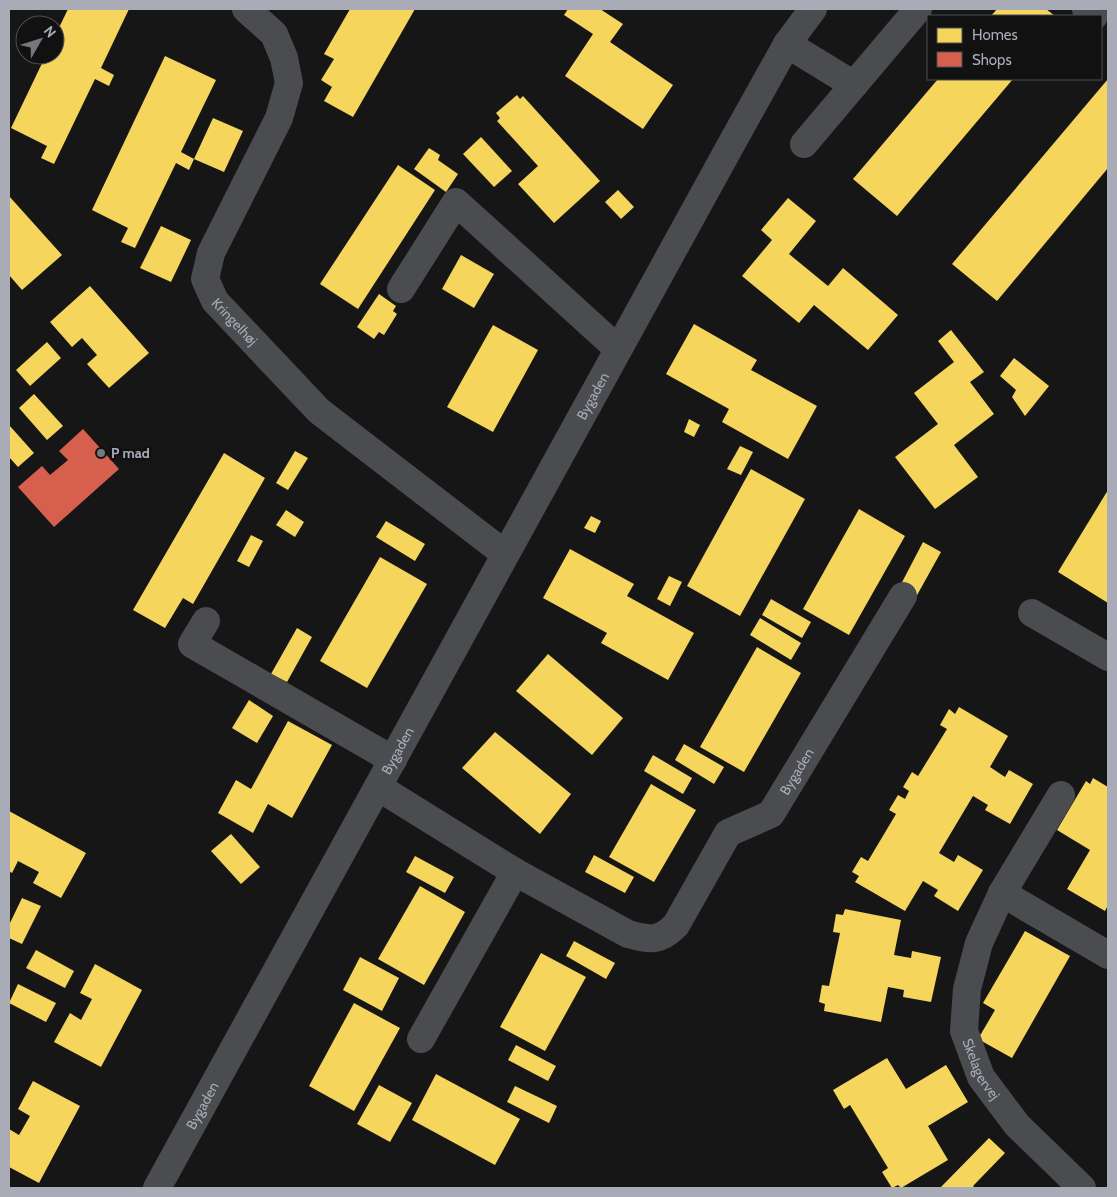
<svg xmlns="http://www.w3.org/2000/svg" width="1117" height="1197" font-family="Cabin,sans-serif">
	<rect width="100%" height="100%" fill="#161617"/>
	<g fill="#f6d55c">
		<polygon points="68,9 129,9 101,68 114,75 109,86 95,79 54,164 41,158 47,146 11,128 46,55 55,55 55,36"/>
		<polygon points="350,9 415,9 353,117 324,101 332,87 321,80 334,59 324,54"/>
		<polygon points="568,9 600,9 623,24 610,42 673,85 643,129 565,76 593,34 564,15"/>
		<polygon points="997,9 1046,9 1055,16 991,16"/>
		<polygon points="165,56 216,80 181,152 194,159 213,118 243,131 224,172 194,159 189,170 176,163 135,248 121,242 128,228 92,210"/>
		<polygon points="938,79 1013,79 897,216 853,179"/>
		<polygon points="1108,79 1108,168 997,301 952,264"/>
		<polygon points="517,95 520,99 523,96 600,181 554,223 518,184 538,166 497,121 500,118 496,113"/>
		<polygon points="481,137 512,171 494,187 463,154"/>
		<polygon points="429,148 440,155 438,160 458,174 446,192 414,169"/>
		<polygon points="398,165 435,190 358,309 320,284"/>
		<polygon points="618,190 634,207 621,219 605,202"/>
		<polygon points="9,196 62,255 22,290 9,275"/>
		<polygon points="788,198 816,221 789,254 828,286 843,268 898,315 868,350 814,305 799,323 742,276 772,240 761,230"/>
		<polygon points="161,226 191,240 171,282 140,268"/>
		<polygon points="461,255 494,274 474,308 442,289"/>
		<polygon points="90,286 149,353 109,388 87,364 97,355 82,338 72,347 50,322"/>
		<polygon points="379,294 396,306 393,311 397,314 384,335 379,332 374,339 357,327"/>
		<polygon points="694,324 757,360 751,370 817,406 788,459 722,422 729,409 666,374"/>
		<polygon points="493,325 538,350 493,432 447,407"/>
		<polygon points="951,330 984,372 970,382 994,414 954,445 978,477 935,509 895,457 938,424 914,393 954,362 938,341"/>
		<polygon points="47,342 61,358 30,386 16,370"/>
		<polygon points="1014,358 1049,386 1025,416 1012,397 1016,390 1000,376"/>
		<polygon points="34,394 63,426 47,440 19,408"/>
		<polygon points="689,419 700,425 694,437 684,432"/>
		<polygon points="9,425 34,453 18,467 9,457"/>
		<polygon points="740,446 753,452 741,475 727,469"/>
		<polygon points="295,451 308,458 288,490 276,483"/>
		<polygon points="224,453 265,478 193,604 183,598 165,628 133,610"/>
		<polygon points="751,469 805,499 740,616 687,586"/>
		<polygon points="1108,490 1108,603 1058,572"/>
		<polygon points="859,509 905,536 849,635 803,609"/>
		<polygon points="286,510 304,522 295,537 276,525"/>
		<polygon points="591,516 601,521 595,533 584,528"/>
		<polygon points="386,521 425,544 415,561 376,537"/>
		<polygon points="251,535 263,541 249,567 237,561"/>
		<polygon points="923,542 941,552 916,597 899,588"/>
		<polygon points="570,549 634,584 627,596 694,633 668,680 601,643 607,633 543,598"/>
		<polygon points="380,557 427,584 367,688 320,661"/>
		<polygon points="669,576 682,582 670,606 657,599"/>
		<polygon points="771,599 811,622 802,638 762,615"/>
		<polygon points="760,618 801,643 791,660 750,635"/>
		<polygon points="297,628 312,637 287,682 271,674"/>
		<polygon points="757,647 801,673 744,772 700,747"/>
		<polygon points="548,654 623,718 592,755 516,691"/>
		<polygon points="249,700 273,716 257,743 232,728"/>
		<polygon points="959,707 1008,736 990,767 1005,777 1009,770 1033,784 1010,824 985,810 988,805 973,796 939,853 954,862 958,855 983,870 958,911 934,896 938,890 923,881 905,911 855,882 859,876 852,872 861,857 868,861 896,814 889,810 898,795 905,799 909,791 903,787 912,772 918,776 947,729 940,725 949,709 955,714"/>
		<polygon points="288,721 332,745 292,818 268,804 253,833 218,813 236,780 251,789"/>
		<polygon points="495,732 571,794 540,834 462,768"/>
		<polygon points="684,744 724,767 714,784 675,760"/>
		<polygon points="653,755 692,778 683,794 644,771"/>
		<polygon points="1093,778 1108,787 1108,905 1105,911 1067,889 1090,850 1057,830 1086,781 1090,784"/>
		<polygon points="651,784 696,810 654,882 609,857"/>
		<polygon points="9,811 86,853 61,898 33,883 39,872 18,861 12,873 9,871"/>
		<polygon points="231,834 260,867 241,884 211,851"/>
		<polygon points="594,855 634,877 625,893 585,872"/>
		<polygon points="415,856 454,877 445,893 406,872"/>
		<polygon points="420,886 465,912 424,985 378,959"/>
		<polygon points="22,898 41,906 22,944 9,938 9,925"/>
		<polygon points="845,909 901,920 894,955 911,958 912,951 941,957 931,1002 903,997 904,990 888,987 881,1022 824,1011 825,1004 819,1002 822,985 829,986 840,933 833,932 836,914 843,915"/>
		<polygon points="1025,931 1070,956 1012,1058 978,1039 995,1010 983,1003"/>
		<polygon points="574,941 615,963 606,979 566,956"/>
		<polygon points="36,950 74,971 65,988 26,968"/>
		<polygon points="541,953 586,977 545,1051 500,1027"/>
		<polygon points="360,957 399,978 382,1011 343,990"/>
		<polygon points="95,964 142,990 101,1067 54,1042 70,1013 81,1020 92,999 80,993"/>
		<polygon points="18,984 56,1003 46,1022 9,1003"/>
		<polygon points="354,1003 400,1028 354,1111 309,1086"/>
		<polygon points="516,1045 556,1066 548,1081 508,1060"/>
		<polygon points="887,1058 906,1089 946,1065 968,1102 928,1126 948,1160 901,1188 898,1185 892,1188 882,1172 888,1168 850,1105 844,1109 833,1090"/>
		<polygon points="436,1074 520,1119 495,1165 412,1120"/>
		<polygon points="33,1081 80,1106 39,1183 9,1167 9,1129 19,1135 30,1116 18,1109"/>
		<polygon points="379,1085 412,1103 390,1142 357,1124"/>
		<polygon points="515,1086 557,1106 549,1123 507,1102"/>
		<polygon points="989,1138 1005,1153 973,1186 975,1188 940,1188"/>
	</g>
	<polygon fill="#d6604d" points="83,429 119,469 54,527 18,487 42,466 50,475 68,460 59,451"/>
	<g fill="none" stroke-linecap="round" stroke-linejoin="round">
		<g stroke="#4b4c4f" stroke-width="28">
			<path id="s1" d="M 246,9 L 274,34 L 284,58 L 289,83 L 279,118 L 211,253 L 205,279 L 215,301 L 319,411 L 505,554"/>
			<polyline points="1086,9 1094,16"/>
			<polyline points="787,44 854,85"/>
			<polyline points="804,144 918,9"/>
			<polyline points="401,289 456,202 618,349"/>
			<polyline points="1032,613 1108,657"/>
			<polyline points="206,621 192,644 393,760"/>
			<path id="s2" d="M 378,787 L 515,872 L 628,934 C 651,940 659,942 676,925 L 728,833 L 771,814 L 903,596"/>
			<path id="s3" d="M 1061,795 L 1002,893 L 979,943 L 967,989 L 964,1031 L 981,1077 L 1017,1125 L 1082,1188"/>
			<polyline points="1002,893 1108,955"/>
			<polyline points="421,1039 515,872"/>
			<path id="s4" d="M 157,1188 L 733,141 L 787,44 L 813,9"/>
		</g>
	</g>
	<circle fill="#76787f" stroke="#111112" stroke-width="2" cx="101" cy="453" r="5"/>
	<g text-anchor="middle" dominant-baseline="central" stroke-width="5" stroke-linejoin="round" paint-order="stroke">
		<g font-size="14" fill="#a9acb7" stroke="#111112">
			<text stroke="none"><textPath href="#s1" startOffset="356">Kringelhøj</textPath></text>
			<text stroke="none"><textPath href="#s4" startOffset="904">Bygaden</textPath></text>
			<text stroke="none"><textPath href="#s4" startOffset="499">Bygaden</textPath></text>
			<text stroke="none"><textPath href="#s2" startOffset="545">Bygaden</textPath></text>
			<text stroke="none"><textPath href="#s3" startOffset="301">Skelagervej</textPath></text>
			<text stroke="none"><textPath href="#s4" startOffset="94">Bygaden</textPath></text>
		</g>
		<g font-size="14" font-weight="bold" fill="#a9acb7" stroke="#111112" text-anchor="start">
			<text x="111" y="453">P mad</text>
		</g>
	</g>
	<rect width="1117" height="1197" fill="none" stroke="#a9acb7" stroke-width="20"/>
	<rect x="927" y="15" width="175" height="65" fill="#111112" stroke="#4e4f54"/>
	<rect x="937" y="28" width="25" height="15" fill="#f6d55c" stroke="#4e4f54"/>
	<text x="972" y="40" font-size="15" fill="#a9acb7">Homes</text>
	<rect x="937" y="52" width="25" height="15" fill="#d6604d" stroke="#4e4f54"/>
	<text x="972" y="65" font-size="15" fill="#a9acb7">Shops</text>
	<g transform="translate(40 40) rotate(51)"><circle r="24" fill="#111112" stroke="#4e4f54"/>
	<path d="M0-4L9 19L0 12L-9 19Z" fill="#76787f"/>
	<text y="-8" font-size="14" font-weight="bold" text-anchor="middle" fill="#a9acb7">N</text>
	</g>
</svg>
